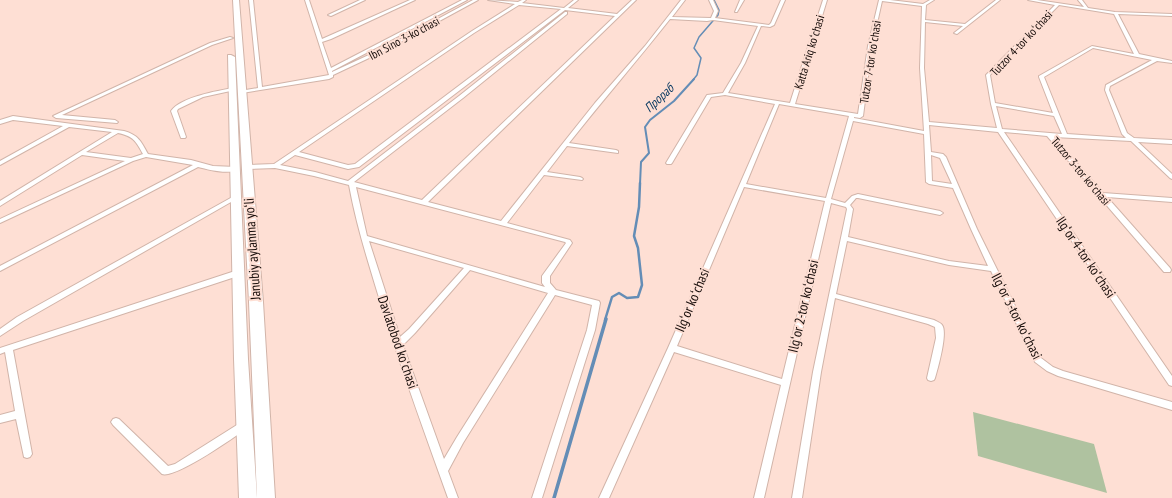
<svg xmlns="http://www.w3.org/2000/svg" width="1172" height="498" font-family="'PT Sans Narrow',sans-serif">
	<rect width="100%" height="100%" fill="#fedfd4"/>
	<polygon fill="#afc2a0" points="973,412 1094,444 1107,493 978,456"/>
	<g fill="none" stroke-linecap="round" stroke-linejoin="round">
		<polyline stroke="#648db6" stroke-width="1.5" points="693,80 697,75 701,58 694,48 699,37 718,15 719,10 714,0"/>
		<polyline stroke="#648db6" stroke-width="2" points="640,184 641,162 649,153 645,127 650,120 674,101 694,79"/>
		<polyline stroke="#648db6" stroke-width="2.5" points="605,320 612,297 619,293 627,298 638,297 642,285 638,248 634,236 639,207 640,183"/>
		<polyline stroke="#648db6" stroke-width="3.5" points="554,498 606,319"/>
		<g stroke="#d1b4a9" stroke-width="2">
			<g id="minor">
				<polygon points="249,0 253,0 262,87 329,75 305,0 309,0 322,39 410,0 415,0 331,39 322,42 331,68 462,0 467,0 332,71 332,72 384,48 473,0 478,0 386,50 333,75 333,77 329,79 242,93 240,92 240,91 258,88"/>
				<polygon points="360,0 365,0 331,16 328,15"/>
				<path d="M 488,0 L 518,2 L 522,0 L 526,0 L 522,3 L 564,8 L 574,0 L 578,0 L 568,8 L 617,14 L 632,0 L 636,0 L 428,202 L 501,221 L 595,103 L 645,46 L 681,0 L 685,0 L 672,17 L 711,18 L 714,11 L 709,0 L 713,0 L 718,11 L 715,18 L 769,25 L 771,23 L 781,0 L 785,0 L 774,25 L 770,27 L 761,26 L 745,63 L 728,93 L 790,103 L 823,0 L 827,0 L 795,104 L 858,114 L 868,46 L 879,0 L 890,0 L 923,4 L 930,0 L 934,0 L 926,5 L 925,20 L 965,24 L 996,0 L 1000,0 L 957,34 L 954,33 L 963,26 L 925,22 L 924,68 L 929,122 L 997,128 L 991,104 L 986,75 L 1055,5 L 1028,0 L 1037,0 L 1084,7 L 1078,0 L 1082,0 L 1088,8 L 1115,12 L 1172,14 L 1172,16 L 1118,14 L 1139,54 L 1172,61 L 1172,63 L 1157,61 L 1110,86 L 1109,90 L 1127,133 L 1134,138 L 1172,140 L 1172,144 L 1138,142 L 1172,174 L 1172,179 L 1170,178 L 1131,141 L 1054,137 L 1103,193 L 1172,198 L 1172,202 L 1107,197 L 1170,268 L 1171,270 L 1170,272 L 1164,272 L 1047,136 L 1004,132 L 1172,376 L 1172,386 L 1169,385 L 998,132 L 929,125 L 931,152 L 943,154 L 946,157 L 977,229 L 1041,358 L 1053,367 L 1063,371 L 1172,402 L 1172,410 L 1058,376 L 1047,371 L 1035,362 L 991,271 L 949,265 L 847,241 L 836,294 L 934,320 C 936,321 941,323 942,325 C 948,332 938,368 935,378 L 934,380 L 931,381 L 928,380 L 927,378 L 936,338 L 935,327 L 928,324 L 835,298 L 821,372 L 802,498 L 792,498 L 813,372 L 847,209 L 846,207 L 831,203 L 764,498 L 754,498 L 781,385 L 674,352 L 609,498 L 599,498 L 668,348 L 775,104 L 725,95 L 711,97 L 672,163 L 671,164 L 667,164 L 666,163 L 707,95 L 723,93 L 741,63 L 758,26 L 713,20 L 707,21 L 670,19 C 637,61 602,101 569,143 L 616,150 L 618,151 L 618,153 L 567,146 L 547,172 L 580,177 L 582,178 L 583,179 L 582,180 L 544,175 L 507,223 L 570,240 L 572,243 L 550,276 L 550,283 L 556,290 L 599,301 L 600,303 L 595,330 L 542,498 L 532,498 L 587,330 L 592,305 L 555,295 L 463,443 L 448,471 L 458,498 L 448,498 C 426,437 404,376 384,314 C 371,271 357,229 349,185 L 314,176 L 275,168 L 246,169 L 243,167 L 246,165 L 274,164 L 472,31 L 515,4 ZM 882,1 L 922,6 L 920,68 L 924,131 L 854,118 L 854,117 L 860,118 L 863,116 L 872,46 ZM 519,5 L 561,9 L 355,164 L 348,165 L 299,152 L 474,33 ZM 1059,5 L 1114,14 L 1134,54 L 1092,46 L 1039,76 L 1039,77 L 1053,113 L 995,103 L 990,75 ZM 565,10 L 615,16 L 422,200 L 354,182 L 463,98 L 567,14 L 567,12 L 565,12 L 459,96 L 348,181 L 315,172 L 280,165 L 295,155 L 348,169 L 359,167 ZM 1093,48 L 1152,60 L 1106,85 L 1105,90 L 1122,134 L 1126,138 L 1067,134 L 1044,77 ZM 779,104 L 849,116 L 826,198 L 746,184 ZM 996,106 L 1054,116 L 1062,134 L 1002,129 ZM 853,121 L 924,134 L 926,182 L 929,184 L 953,188 L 971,229 L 988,266 L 949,261 L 848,237 L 853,209 L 850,205 L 856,198 L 858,198 L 940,215 L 943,213 L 940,211 L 858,194 L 852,196 L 845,203 L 831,199 ZM 931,155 L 940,158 L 952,184 L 932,181 ZM 356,187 L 565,242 L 566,243 L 542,276 L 542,283 L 545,287 L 367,236 ZM 744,187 L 825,201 L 782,379 L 677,346 ZM 369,241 L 464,268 L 409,329 L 400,337 ZM 470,270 L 548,293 L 457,437 L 444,459 L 403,345 L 415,333 Z"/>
				<polygon points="740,0 744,0 737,12 735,12"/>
				<polygon points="230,37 233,38 212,45 62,115 115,120 118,122 117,123 56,118 53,116 210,43"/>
				<path d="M 233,88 L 235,89 L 235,90 L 203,97 L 178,109 L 177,111 L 186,137 L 185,138 L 181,138 L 171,111 C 181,97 217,91 233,88 Z"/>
				<path d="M 13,116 L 124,131 C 138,135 141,141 148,154 L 191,160 L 213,166 L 236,167 L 239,169 C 229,175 210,170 198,167 L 0,271 L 0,266 L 193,165 L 146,157 L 133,161 L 0,223 L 0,219 L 125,161 L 82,155 L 0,206 L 0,201 L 112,132 L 69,127 L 0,165 L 0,161 L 63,126 L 13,120 L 0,124 L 0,120 ZM 118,133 C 133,136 136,141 143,154 L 131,158 L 86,152 Z"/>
				<polygon points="236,195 239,197 238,198 23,321 0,336 0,329 17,317"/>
				<polygon points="235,271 241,271 242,273 241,275 13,350 32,454 30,457 27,458 24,457 16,419 0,423 0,415 15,411 5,352 0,354 0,348"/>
				<path d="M 116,418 L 119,419 L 168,466 L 175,464 L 240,423 L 243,422 L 246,423 L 248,426 L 246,429 C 233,438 175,479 162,474 L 113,425 L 111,422 L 113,419 Z"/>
			</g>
		</g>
		<g stroke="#d1b4a9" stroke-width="2">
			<g id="trunk">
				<polygon points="233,0 239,0 263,302 275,498 257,498 249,302"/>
				<polygon points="228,55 231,55 235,57 248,359 257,498 239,498 234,359"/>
			</g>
		</g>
		<use href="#minor" fill="#fff" fill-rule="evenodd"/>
		<use href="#trunk" fill="#fff" fill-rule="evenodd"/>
	</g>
	<g text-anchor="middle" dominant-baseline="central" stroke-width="4" stroke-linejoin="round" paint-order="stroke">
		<g font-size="12" fill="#180e0b" stroke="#fedfd4">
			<text transform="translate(404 38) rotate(-28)">Ibn Sino 3-koʼchasi</text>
			<text transform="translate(1021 43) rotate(-47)">Tutzor 4-tor koʻchasi</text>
			<text transform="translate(809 52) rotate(-73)">Katta Ariq koʻchasi</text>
			<text transform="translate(870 62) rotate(-81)">Tutzor 7-tor koʻchasi</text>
			<text transform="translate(1081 171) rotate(50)">Tutzor 3-tor koʻchasi</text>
		</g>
		<g font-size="13" font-style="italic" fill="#083961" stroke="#fedfd4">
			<text transform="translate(659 98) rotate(-43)">Прораб</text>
		</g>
		<g font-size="14" fill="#180e0b" stroke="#fedfd4">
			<text transform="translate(252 249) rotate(-94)">Janubiy aylanma yoʻli</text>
			<text transform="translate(1086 257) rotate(56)">Ilgʻor 4-tor koʻchasi</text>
			<text transform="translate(692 300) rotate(-67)">Ilgʻor koʻchasi</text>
			<text transform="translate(803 306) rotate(-77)">Ilgʻor 2-tor koʻchasi</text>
			<text transform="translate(1017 316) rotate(63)">Ilgʻor 3-tor koʻchasi</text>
			<text transform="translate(398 342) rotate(71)">Davlatobod koʻchasi</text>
		</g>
	</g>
</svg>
